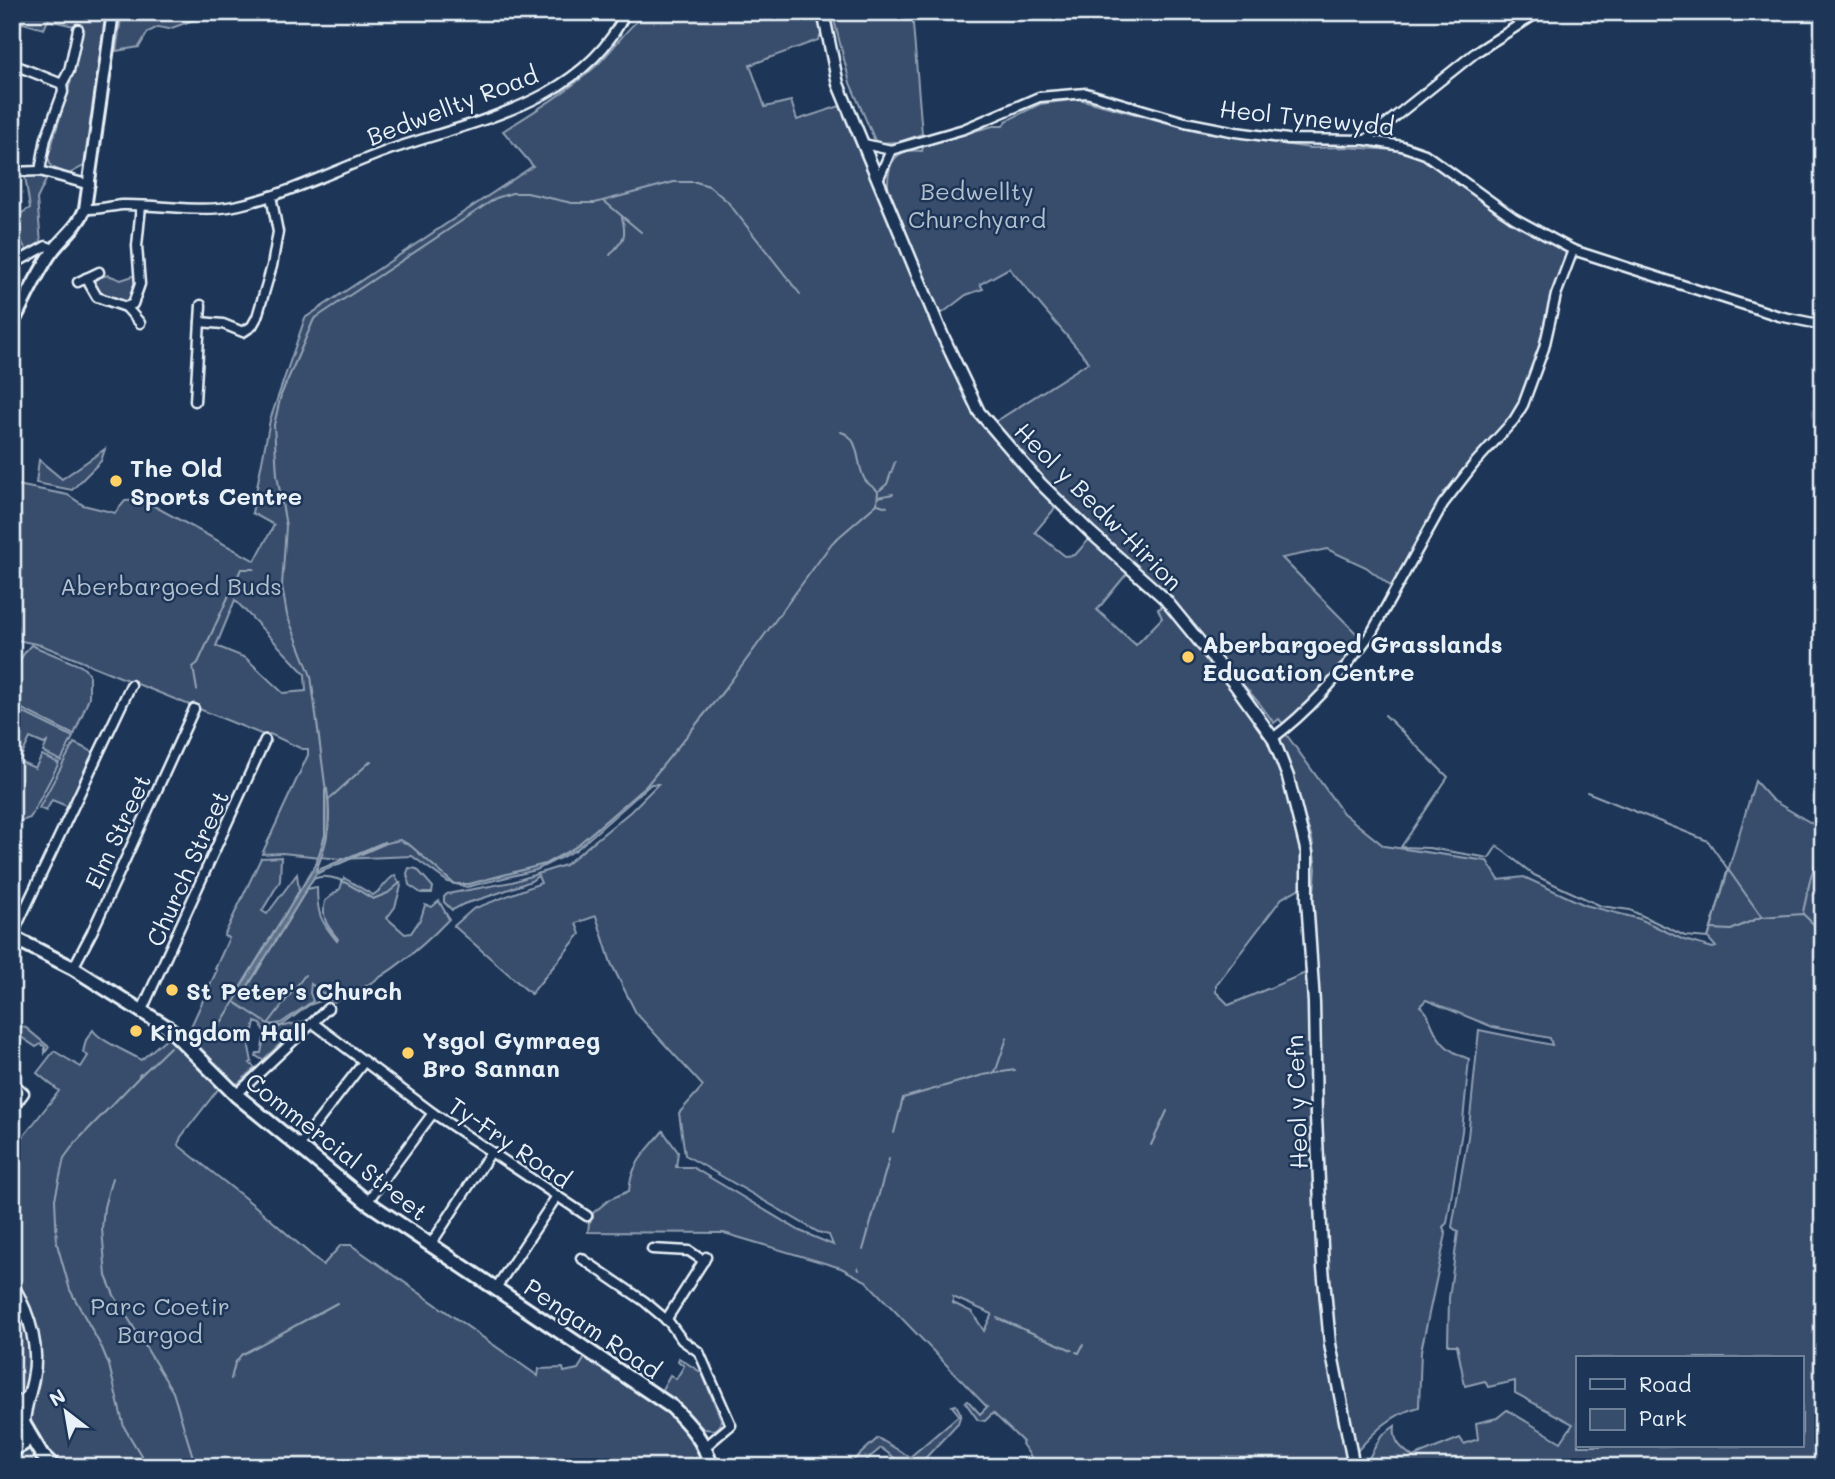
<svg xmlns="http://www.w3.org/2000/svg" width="1835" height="1479" font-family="Mali,sans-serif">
	<rect width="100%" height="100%" fill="#1d3557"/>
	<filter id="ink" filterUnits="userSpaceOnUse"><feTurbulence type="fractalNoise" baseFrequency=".0143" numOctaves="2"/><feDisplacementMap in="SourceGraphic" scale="14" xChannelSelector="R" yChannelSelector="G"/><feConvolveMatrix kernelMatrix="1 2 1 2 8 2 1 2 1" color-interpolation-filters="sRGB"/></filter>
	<g filter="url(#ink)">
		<g fill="#374d6c" stroke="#909fb2" stroke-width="2" fill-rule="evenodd">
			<polygon points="12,12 108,12 87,164 69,174 51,167 48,157 72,77 83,28 48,20 44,29 12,20"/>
			<polygon points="122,12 207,12 196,19 169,29 158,27 148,32 139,47 116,51"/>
			<path d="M 649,12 L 819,12 L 822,33 L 818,40 L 750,65 L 765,107 L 791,101 L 797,120 L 840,106 L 948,362 L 972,411 L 1057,506 L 1035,532 L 1065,556 L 1075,555 L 1092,536 L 1129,571 L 1097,610 L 1136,645 L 1162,618 L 1158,609 L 1166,605 L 1267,737 L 1283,774 L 1301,847 L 1302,887 L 1282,898 L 1216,985 L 1216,992 L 1229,1005 L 1308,972 C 1314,1091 1310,1211 1323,1330 C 1328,1376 1342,1421 1350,1467 L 1038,1467 L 1022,1444 L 1023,1442 L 993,1413 L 985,1421 L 978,1420 L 965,1402 L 968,1401 L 980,1414 L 987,1407 L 866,1281 L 841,1268 L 724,1233 L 588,1232 L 589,1223 L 593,1218 L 593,1213 L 610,1199 L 629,1191 C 631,1163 646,1152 663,1131 L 678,1152 L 676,1167 L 692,1167 L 800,1231 L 833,1245 L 829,1235 L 818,1232 L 685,1155 L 679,1113 L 703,1086 L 636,1013 L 611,963 L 596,916 L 576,923 L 580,934 L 531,994 L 454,926 L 473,909 L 541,883 L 538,876 L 531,881 C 510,889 489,897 467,903 C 461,904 458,908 452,910 L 444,902 L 444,897 L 447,894 L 512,882 L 565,865 L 630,812 L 658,784 L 651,784 L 576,850 L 536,870 L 467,887 L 448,882 L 412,856 L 340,859 L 282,853 L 262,854 L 308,755 L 308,749 L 302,749 L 270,734 L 261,734 L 41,645 L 12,639 L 12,484 L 68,495 L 83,505 L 115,513 L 125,501 L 143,500 L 255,561 L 274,525 L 252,513 L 270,420 L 305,318 L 533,166 L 503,131 C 535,111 568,91 596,66 C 615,48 627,26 649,12 ZM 235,600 L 305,674 L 306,691 L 283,693 L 246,658 L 216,646 ZM 953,1297 L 992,1314 L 984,1331 L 972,1312 L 953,1303 Z"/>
			<polygon points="832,12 912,12 922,134 899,142 876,143 850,83"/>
			<path d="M 1079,99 L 1202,132 L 1310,148 L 1344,147 L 1396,150 L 1420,157 L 1456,180 L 1499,215 L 1569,253 L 1541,352 L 1513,418 L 1450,490 L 1444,492 L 1442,500 L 1419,536 L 1392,587 L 1366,567 L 1327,549 L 1282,558 L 1362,639 L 1309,704 L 1284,725 L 1279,719 L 1274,723 L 1260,704 L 1161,589 L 1075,513 L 1027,463 L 996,426 L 995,422 L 1089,362 L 1009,268 L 980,284 L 983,289 L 966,295 L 940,315 L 888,187 C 887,163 896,147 922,151 L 923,147 L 930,143 L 993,126 L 1003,126 L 1006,121 L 1040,104 Z"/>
			<polygon points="30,175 47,178 37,199 41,243 27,251 12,226 12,219 30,208 25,176"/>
			<path d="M 108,275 L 121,280 L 136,275 C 135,286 135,298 124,304 L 97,291 L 93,283 L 94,279 Z"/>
			<polygon points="105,449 101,461 72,490 36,483 39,460 62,479"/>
			<path d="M 31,645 L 81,666 L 89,673 L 89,698 L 74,735 L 12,704 C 12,682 15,661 31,645 Z"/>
			<polygon points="12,710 20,711 73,737 61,761 43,752 47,742 44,744 30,738 19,761 35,768 42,755 59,763 30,818 12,824"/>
			<path d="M 1286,734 L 1343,813 L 1384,846 L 1487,861 L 1499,880 L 1524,877 L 1585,905 L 1640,919 L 1684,940 L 1713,948 L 1716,947 L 1708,938 L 1755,781 L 1772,800 L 1823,830 L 1823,1467 L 1364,1467 L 1381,1436 L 1395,1426 C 1393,1442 1401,1448 1413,1457 L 1460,1438 L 1464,1444 L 1478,1439 L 1476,1423 L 1497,1418 L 1507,1410 L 1561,1442 L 1573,1424 L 1515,1393 L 1515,1381 L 1488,1387 L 1485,1381 L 1465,1386 L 1457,1345 L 1448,1345 L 1449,1298 L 1458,1232 L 1452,1227 L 1468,1137 L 1479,1030 L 1552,1045 L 1550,1038 L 1493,1027 L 1426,1000 L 1420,1006 C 1428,1012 1428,1016 1432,1025 C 1440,1044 1450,1052 1469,1059 L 1462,1131 L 1447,1223 L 1443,1227 L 1446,1234 L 1421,1351 L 1419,1407 C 1392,1414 1376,1430 1357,1451 L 1333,1333 L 1330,1293 L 1320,1104 L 1320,1018 L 1312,916 L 1316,869 L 1312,839 L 1279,741 ZM 1578,1358 L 1802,1358 L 1802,1446 L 1578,1446 Z"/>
			<polygon points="74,743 95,753 69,807 52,800 46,811 39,808"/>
			<path d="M 281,857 L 280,881 L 262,911 L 267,914 L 297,874 L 299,891 L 237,993 L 242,996 L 307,889 L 317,887 C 317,913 320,921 337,941 L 338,939 C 327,926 321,918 325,901 L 340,889 L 344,878 L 373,895 C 383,890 385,881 395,875 L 401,886 L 395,907 L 387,918 L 405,934 L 411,933 L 421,918 L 425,905 L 432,907 L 439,901 L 449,919 C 416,954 378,983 334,1002 L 311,984 L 310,993 L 313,1001 L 281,1023 L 269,1025 L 285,1026 L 305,1021 L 263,1060 L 256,1056 L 257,1053 L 261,1053 L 265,1033 L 261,1024 L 255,1022 L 249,1047 L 252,1062 L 250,1063 L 255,1068 L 239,1083 L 234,1084 L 187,1035 L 217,970 L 215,969 L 229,938 L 224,936 L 261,858 Z"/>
			<polygon points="409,868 417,869 433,887 432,893 421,893 409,885 407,873"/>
			<polygon points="12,1023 26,1028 49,1047 45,1053 45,1047 41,1044 36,1047 12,1031"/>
			<path d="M 93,1030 C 100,1041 128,1052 141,1060 L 169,1036 L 219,1088 L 181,1137 L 178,1145 L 255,1206 L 323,1265 L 341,1245 L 351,1245 L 538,1376 L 539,1369 L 563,1368 L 564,1372 L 578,1369 L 586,1356 C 628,1385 690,1413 703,1467 L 12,1467 L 12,1455 C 24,1452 31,1446 37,1437 L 29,1421 L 29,1413 L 12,1403 L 12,1151 L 59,1091 L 37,1073 L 54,1051 L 81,1067 L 88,1056 L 83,1052 L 86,1040 Z"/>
			<polygon points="679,1358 702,1373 721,1419 720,1426 715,1430 704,1429 661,1391 670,1375 676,1379 684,1366 678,1361"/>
			<polygon points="956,1405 961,1414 958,1423 917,1467 907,1467 881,1448 858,1467 846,1467 878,1438 910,1457 959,1415 952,1406"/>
		</g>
		<path fill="#5d7089" stroke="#95a4b5" stroke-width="2" d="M 327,789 C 332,822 328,841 316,871 L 384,842 L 384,844 L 316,874 L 242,996 L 237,993 L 316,864 L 325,835 L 325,790 Z"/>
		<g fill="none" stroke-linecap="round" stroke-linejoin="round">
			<g stroke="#95a4b5" stroke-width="2">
				<polyline points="604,201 641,232"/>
				<path d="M 610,255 C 624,239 627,238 622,217"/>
				<polyline points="880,490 887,484 895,462"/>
				<polyline points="878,497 893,494"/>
				<polyline points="878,504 887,507"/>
				<polyline points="197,690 193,667 198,663 241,569 254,569"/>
				<polyline points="1385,715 1448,777 1401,847 1429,848 1489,858 1497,846 1534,875 1601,906 1630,910 1685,936 1708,938 1711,929 1731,930 1761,917 1803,914 1823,933"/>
				<polyline points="326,792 311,676 287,615 282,586 286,526 277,475 274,425 281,395 314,319 496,198 512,193 527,193 572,203 595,203 674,182 696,182 709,186 727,201 800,294"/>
				<polyline points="1587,792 1708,841 1761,916"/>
				<polyline points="328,800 371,761"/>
				<path d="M 382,844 L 400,840 L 411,846 L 454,884 L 469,884 L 545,864 L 574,848 L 646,786 L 725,689 L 832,543 L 877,504 L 878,491 C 874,488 868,484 865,480 C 856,466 861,437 841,432"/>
				<path d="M 313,879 C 334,870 355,889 373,899 L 388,893 L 401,882"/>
				<polyline points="1803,912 1811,876 1823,843"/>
				<polyline points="1711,929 1728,868"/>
				<polyline points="236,1003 268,1024 280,1027 309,1005 338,995"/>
				<polyline points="268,1024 305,975"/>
				<polyline points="204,1036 219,1026 239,994"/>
				<polyline points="995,1073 1007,1038"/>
				<polyline points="140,1074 138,1078 75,1143 64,1158 55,1199 57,1244 70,1290 102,1348 109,1365 124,1427 148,1467"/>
				<polyline points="139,1077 170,1047"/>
				<polyline points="894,1133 903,1098 983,1075 1015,1070"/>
				<polyline points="1151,1145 1167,1111"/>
				<polyline points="112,1178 104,1207 102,1229 106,1276 114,1295 173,1392 196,1467"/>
				<polyline points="863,1250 889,1159"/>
				<polyline points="858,1268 859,1270"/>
				<polyline points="997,1318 1072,1350"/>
				<polyline points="1076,1352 1079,1353 1083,1345"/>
				<polyline points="231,1379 235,1363 241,1355 337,1303"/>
			</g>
			<g stroke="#e8f1f8" stroke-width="13">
				<g id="minor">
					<polyline points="12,64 62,84"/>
					<polyline points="1366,140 1475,53 1539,12"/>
					<polyline points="864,144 891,150 964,129 1039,97 1086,93 1185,122 1236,132 1288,139 1366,140 1402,146 1425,154 1514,218 1573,250 1779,316 1823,325"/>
					<polyline points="40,171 46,138 63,92 62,84 69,71 78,29"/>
					<polyline points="12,172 40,171 90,185"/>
					<polyline points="878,180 891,150"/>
					<path d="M 85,209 C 98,210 110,206 122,205 C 162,204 200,214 239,205 C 292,193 339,168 389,150 C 474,121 584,103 626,12"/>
					<polyline points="12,265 46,246 54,249"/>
					<polyline points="86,278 97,297 126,307 133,304 140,284 137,246 141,206"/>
					<polyline points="78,282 99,272"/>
					<polyline points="126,307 140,323"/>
					<polyline points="200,322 223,324 243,332 252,326 257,317 272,266 278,232 271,196"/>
					<polyline points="195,401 201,305"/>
					<path d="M 1273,738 C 1312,709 1344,671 1372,632 L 1443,504 L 1474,464 L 1514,420 L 1523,405 L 1544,348 L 1556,295 L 1573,250"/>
					<polyline points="12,936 131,685"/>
					<polyline points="73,968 92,932 194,709"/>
					<polyline points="142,1010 265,740"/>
					<polyline points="313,1023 433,1113 587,1216"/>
					<polyline points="12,1082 24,1093 12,1109"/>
					<polyline points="236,1095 328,1008"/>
					<polyline points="298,1147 364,1062"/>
					<polyline points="367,1202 433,1113"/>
					<polyline points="431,1244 491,1152"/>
					<polyline points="652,1249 689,1251 704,1261"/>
					<polyline points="581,1258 644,1301 669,1322 682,1340 699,1352 731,1425 705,1447"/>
					<polyline points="496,1288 557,1196"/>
					<polyline points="666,1320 706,1257"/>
				</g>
			</g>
			<g stroke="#e8f1f8" stroke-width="15">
				<g id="tertiary">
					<polyline points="823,12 838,84 942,334 979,412 1040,483 1090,532 1164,598 1235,685 1273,738 1288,777 1307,853 1307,899 1314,1003 1316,1117 1323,1268 1330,1344 1354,1467"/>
					<path d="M 12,1284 C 29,1313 40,1346 33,1379 C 30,1394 25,1407 24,1422"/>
					<polyline points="12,1409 27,1397"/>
				</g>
			</g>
			<g stroke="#e8f1f8" stroke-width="16">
				<path id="secondary" d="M 12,325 C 25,301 36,275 52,252 C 63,237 78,227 85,209 L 113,12"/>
			</g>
			<g stroke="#e8f1f8" stroke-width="18">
				<g id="primary">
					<path d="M 12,937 L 73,968 L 170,1029 L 236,1095 L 367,1202 L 672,1407 C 690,1425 705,1441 711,1467"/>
					<polyline points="12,1413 20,1417 27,1430 23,1444 12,1450"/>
					<polyline points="27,1430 42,1455 54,1467"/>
				</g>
			</g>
			<use href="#minor" stroke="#1d3557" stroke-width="8"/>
			<use href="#tertiary" stroke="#1d3557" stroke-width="10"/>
			<use href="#secondary" stroke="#1d3557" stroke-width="10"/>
			<use href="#primary" stroke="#1d3557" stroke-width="12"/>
		</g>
	</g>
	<g fill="#ffd166" stroke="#1d3557" stroke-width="2.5">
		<circle cx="116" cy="481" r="7"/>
		<circle cx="1188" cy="657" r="7"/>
		<circle cx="172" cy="990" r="7"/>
		<circle cx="136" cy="1031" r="7"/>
		<circle cx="408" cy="1053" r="7"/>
	</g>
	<g text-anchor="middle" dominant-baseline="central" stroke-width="5" stroke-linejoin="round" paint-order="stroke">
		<g font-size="24" fill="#e8f1f8" stroke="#1d3557">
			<text transform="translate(452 105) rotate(-21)">Bedwellty Road</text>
			<text transform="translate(1307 117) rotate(6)">Heol Tynewydd</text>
			<text transform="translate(1099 506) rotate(45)">Heol y Bedw-Hirion</text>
			<text transform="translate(117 831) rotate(-65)">Elm Street</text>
			<text transform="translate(187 868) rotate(-66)">Church Street</text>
			<text transform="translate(1296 1102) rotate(-92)">Heol y Cefn</text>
			<text transform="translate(510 1142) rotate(34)">Ty-Fry Road</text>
			<text transform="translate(337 1146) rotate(38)">Commercial Street</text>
			<text transform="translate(593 1328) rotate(34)">Pengam Road</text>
		</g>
		<g font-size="24" fill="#b3c0ce" stroke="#1d3557">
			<text x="977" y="190">Bedwellty<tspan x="977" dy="28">Churchyard</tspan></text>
			<text x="171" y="585">Aberbargoed Buds</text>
			<text x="160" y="1305">Parc Coetir<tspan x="160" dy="28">Bargod</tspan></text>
		</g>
		<g font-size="24" font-weight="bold" fill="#e8f1f8" stroke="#1d3557" text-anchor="start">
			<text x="130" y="467">The Old<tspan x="130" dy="28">Sports Centre</tspan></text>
			<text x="1202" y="643">Aberbargoed Grasslands<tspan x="1202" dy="28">Education Centre</tspan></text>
			<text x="186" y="990">St Peter's Church</text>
			<text x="150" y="1031">Kingdom Hall</text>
			<text x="422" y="1039">Ysgol Gymraeg<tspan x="422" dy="28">Bro Sannan</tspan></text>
		</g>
	</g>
	<rect width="1835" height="1479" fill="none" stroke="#1d3557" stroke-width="42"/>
	<rect x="21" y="21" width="1793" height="1437" fill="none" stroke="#e8f1f8" stroke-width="2.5" filter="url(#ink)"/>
	<rect x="1576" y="1356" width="228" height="91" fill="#1d3557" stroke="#6e8097" stroke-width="2"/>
	<rect x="1590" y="1379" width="35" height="10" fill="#1d3557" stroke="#6e8097" stroke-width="2"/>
	<text x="1639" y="1392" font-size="21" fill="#e8f1f8">Road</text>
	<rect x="1590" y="1409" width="35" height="21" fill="#374d6c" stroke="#6e8097" stroke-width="2"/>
	<text x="1639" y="1426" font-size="21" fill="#e8f1f8">Park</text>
	<g transform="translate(66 1412) rotate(329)" stroke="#1d3557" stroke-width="5" paint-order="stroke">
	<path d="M0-5L12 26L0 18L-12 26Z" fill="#e8f1f8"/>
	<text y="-10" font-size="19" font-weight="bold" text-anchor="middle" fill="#e8f1f8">N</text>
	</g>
</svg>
